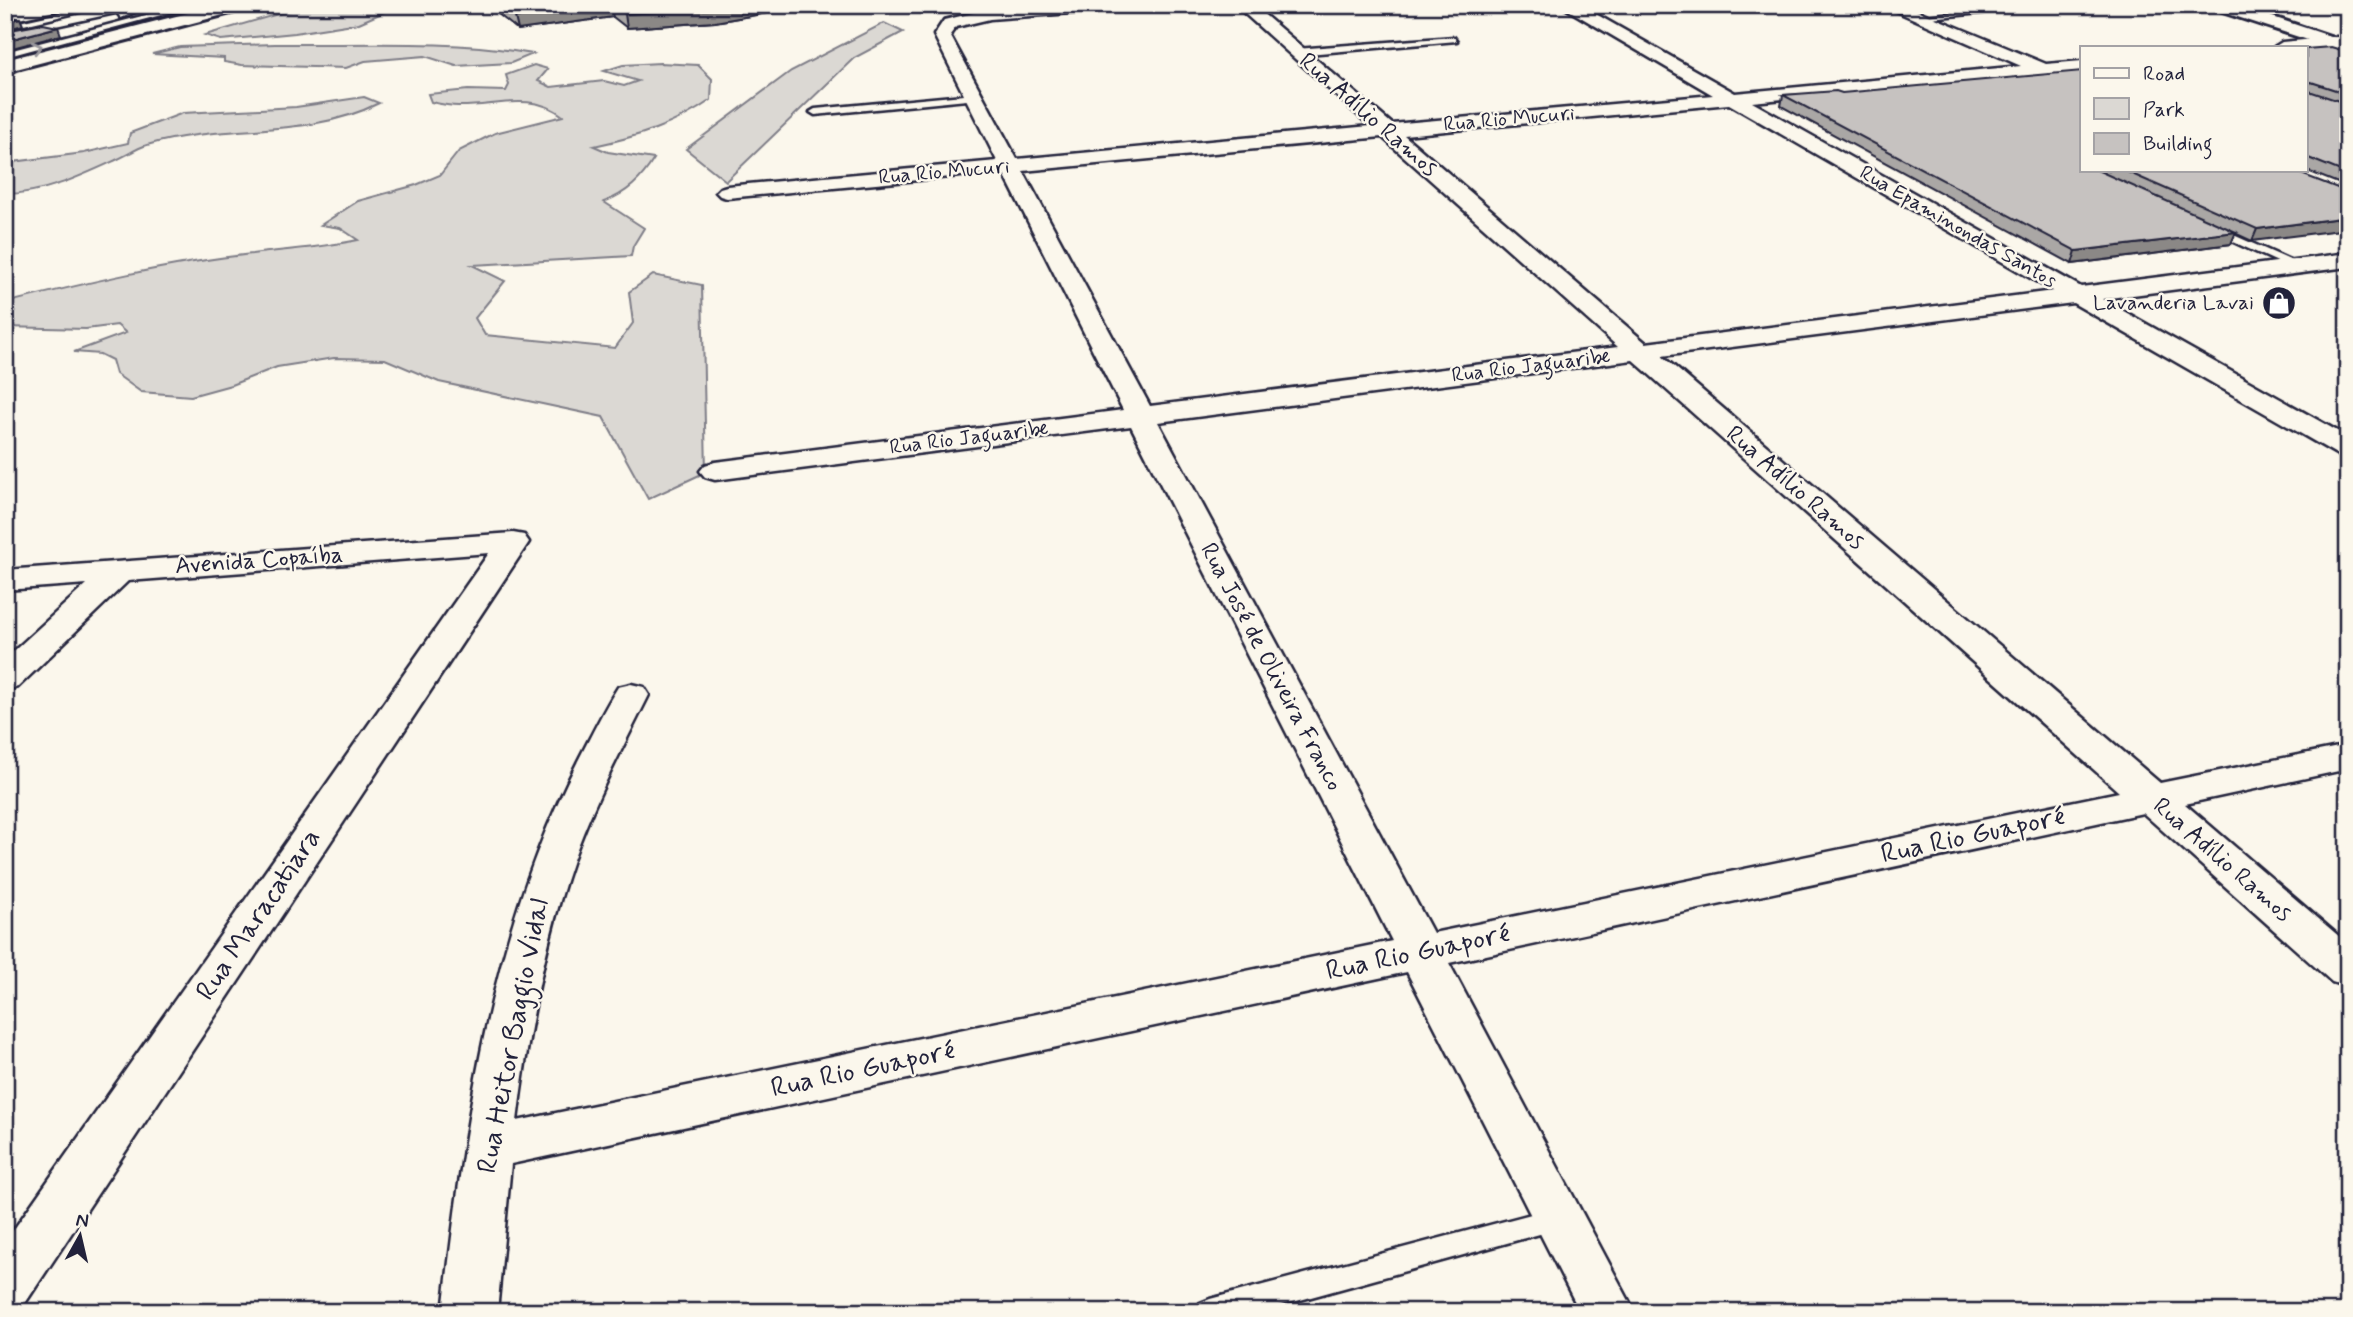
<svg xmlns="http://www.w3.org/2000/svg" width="2353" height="1317" font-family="Mynerve,sans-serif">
	<rect width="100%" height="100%" fill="#fbf7ec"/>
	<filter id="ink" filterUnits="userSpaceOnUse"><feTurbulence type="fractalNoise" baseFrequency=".0143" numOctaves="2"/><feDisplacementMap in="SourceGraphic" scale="14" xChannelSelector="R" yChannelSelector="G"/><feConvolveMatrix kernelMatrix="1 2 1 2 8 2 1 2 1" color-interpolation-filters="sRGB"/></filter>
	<g filter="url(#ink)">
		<g fill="#dbd8d3" stroke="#7e7d87" stroke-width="2">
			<polygon points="309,5 398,6 359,23 295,33 221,40 205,35"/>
			<polygon points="884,23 903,32 854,58 726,181 686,149 791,71"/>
			<path d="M 275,44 C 360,45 448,39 533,54 L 511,63 L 456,66 L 425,56 L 365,61 L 346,68 L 242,65 L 224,62 L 224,58 L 152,54 L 180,47 Z"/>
			<path d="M 660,63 L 698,65 L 712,79 L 711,100 C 676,125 636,137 594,146 L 608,152 L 654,159 C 641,180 627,193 604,202 L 644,228 L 633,246 L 631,256 L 472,265 L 505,281 L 475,318 L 485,335 L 615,348 L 633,323 L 629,292 L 653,275 L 702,285 L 706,472 L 648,499 L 603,417 L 439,382 L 385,359 L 334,358 L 277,367 L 231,385 L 191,396 L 141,392 L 116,374 L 112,360 L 100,354 L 74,352 L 126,333 L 117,325 L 86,329 L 5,327 L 5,303 C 86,283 169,263 252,254 C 289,249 321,248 358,240 L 340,228 L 321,225 L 358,201 L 416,185 L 440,175 L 459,151 L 495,133 L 563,116 C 531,91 495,107 458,106 C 449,106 440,104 431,102 L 428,94 L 468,90 L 506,91 L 509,85 L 506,75 L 534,65 L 548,69 L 538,81 L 551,87 L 604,81 L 624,86 L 638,81 L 604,71 L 623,65 Z"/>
			<path d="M 364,97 L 379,103 C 307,140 222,122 147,145 C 137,148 127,155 118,159 C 83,175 44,194 5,194 L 5,163 L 84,153 L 128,143 L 130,133 L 183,113 L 296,107 Z"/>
		</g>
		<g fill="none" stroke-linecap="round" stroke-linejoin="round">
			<g stroke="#22223b" stroke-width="5">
				<g id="lane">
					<polygon points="135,5 152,5 121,18 118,14 129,10 5,37 5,32 95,11"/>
					<polygon points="184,5 198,5 5,57 5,52"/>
					<polygon points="1668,5 1678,5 1679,7 1675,9"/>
					<polygon points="2028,5 2062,5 1919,19 1915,17"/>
					<polygon points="1454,37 1457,41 1296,55 1292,52 1296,49"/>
					<polygon points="974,94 977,95 977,99 815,115 810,112 815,109"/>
					<polygon points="2211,225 2301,265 2303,267 2293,269 2207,230 2207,226"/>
					<polygon points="1558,1207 1567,1210 1571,1218 1567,1226 1558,1229 1257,1312 1197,1312 1200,1303 1210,1299"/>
				</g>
			</g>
			<g stroke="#22223b" stroke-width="5">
				<g id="street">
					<path d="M 1045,5 L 1120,5 L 1112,10 L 990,19 L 956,27 L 950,35 L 1017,159 L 1370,126 L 1235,5 L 1253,5 L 1392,124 L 1713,95 L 1560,5 L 1580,5 L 1735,93 L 2021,66 L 1882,5 L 1904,5 L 2046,64 L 2082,61 L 2082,71 L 1752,102 L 2081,287 L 2348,253 L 2348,267 L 2102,299 L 2348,437 L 2348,458 L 2338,455 L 2073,303 L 1662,356 L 2160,783 L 2348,745 L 2348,769 L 2185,804 L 2348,944 L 2348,987 L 2332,982 L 2143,813 L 1449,963 L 1635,1312 L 1580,1312 L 1407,972 L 511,1164 L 497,1312 L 443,1312 C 465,1121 490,930 580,757 C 592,734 604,709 618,687 L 631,684 L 644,687 L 649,695 C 622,749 593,803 573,860 C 544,944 528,1033 517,1121 L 1392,941 L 1131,426 L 715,480 L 705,477 L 700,471 L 705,465 L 715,462 L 1123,410 L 1003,172 L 727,198 L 720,196 L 716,192 L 720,188 L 727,186 L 997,161 L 934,35 L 944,20 L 990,9 ZM 1729,104 L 2053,291 L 1646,343 L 1404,135 ZM 1382,137 L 1618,347 L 1150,406 L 1023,171 ZM 1633,360 L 2119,792 L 1433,933 L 1158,422 Z"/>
					<polygon points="2348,36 2348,46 2306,50 2306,47 2274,47 2282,42"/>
					<polygon points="513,533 524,535 529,542 24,1305 5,1312 5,1242 489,553 128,581 18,687 5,690 5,659 87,584 5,590 5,570"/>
				</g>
			</g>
			<g stroke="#22223b" stroke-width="6">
				<g id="secondary">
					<polygon points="5,5 20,5 18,9 5,12"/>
					<polygon points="2211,5 2237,5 2348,42 2348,53 2213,9"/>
				</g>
			</g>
			<g stroke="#22223b" stroke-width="6">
				<g id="highway">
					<polygon points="34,5 66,5 64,9 5,22 5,12"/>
					<polygon points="219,5 248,5 246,9 5,72 5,60"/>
				</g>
			</g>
			<use href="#lane" fill="#fbf7ec" fill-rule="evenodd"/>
			<use href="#street" fill="#fbf7ec" fill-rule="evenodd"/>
			<use href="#secondary" fill="#fbf7ec" fill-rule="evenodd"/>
			<use href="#highway" fill="#fbf7ec" fill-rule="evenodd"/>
		</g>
		<g fill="#aaa7a5" stroke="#22223b" stroke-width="2">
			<polygon points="487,5 772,5 773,12 715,22 627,28 613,17 518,30"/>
			<polygon points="2306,49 2348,52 2348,187 2305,170"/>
			<polygon points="1842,93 2082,170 2291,170 2252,241 2235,233 2231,244 2072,264 1781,106 1783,95"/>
		</g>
		<g fill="#8b8886" stroke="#22223b" stroke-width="2">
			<polygon points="599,5 610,5 613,17 518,30 515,17"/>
			<polygon points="733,5 772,5 773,12 715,22 627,28 625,14"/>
			<polygon points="20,18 23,25 5,30 5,22"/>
			<polygon points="58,27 61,35 5,50 5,41"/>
			<polygon points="2348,217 2348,229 2252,241 2257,229"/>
			<polygon points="2236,232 2231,244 2072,264 2076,251"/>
		</g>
		<g fill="#c6c2c0" stroke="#22223b" stroke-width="2">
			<polygon points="500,5 599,5 515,17"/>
			<polygon points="612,5 733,5 713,9 625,14"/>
			<polygon points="5,17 20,18 5,22"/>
			<polygon points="43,24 58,27 5,41 5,31"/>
			<polygon points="2331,47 2348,52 2348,94 2311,82 2308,85 2309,91 2348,104 2348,174 2306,157 2306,49"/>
			<polygon points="2082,71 2082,157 2079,158 2082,163 2082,170 2097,170 2236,232 2076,251 1783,95 1836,91 1842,93"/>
			<polygon points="2123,170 2291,170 2348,192 2348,217 2257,229"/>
		</g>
		<defs><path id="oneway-chevron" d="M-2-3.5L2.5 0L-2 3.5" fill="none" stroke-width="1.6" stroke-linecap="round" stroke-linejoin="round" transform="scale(1.75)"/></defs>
		<use stroke="#99979c" href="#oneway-chevron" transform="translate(37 47) rotate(-14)"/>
	</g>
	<defs>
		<g id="shop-disc" transform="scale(1.75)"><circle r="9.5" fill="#22223b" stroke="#fbf7ec"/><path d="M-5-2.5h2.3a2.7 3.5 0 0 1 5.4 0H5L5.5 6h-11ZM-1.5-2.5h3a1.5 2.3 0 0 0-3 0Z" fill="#fff"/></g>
	</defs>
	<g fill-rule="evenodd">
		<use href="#shop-disc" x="2279" y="303"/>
	</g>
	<g text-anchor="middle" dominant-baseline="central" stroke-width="5" stroke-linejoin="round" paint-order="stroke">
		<g font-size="21" fill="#22223b" stroke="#fbf7ec">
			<text transform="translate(1509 119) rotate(-5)">Rua Rio Mucuri</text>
			<text transform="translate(944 172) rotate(-5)">Rua Rio Mucuri</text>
			<text transform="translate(1958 227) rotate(30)">Rua Epaminondas Santos</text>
			<text transform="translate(1531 366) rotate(-7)">Rua Rio Jaguaribe</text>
			<text transform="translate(969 438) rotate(-7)">Rua Rio Jaguaribe</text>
		</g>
		<g font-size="21" fill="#22223b" stroke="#fbf7ec" text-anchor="end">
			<text x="2254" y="303">Lavanderia Lavai</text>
		</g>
		<g font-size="24" fill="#22223b" stroke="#fbf7ec">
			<text transform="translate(1368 115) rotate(41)">Rua Adílio Ramos</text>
			<text transform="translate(1795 488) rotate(41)">Rua Adílio Ramos</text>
			<text transform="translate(259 561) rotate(-4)">Avenida Copaíba</text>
			<text transform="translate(1271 667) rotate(62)">Rua José de Oliveira Franco</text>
			<text transform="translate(2222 860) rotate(41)">Rua Adílio Ramos</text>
		</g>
		<g font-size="28" fill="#22223b" stroke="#fbf7ec">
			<text transform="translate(1973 836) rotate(-12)">Rua Rio Guaporé</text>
			<text transform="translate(259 915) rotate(-56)">Rua Maracatiara</text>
			<text transform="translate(1418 953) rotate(-12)">Rua Rio Guaporé</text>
			<text transform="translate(514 1036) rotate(-79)">Rua Heitor Baggio Vidal</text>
			<text transform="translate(863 1070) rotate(-12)">Rua Rio Guaporé</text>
		</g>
	</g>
	<rect width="2353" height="1317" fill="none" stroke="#fbf7ec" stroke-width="28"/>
	<rect x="14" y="14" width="2325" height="1289" fill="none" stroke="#22223b" stroke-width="2.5" filter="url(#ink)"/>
	<rect x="2080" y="46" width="228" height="126" fill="#fbf7ec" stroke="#a4a2a5" stroke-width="2"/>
	<rect x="2094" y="68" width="35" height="10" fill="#fbf7ec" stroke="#a4a2a5" stroke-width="2"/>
	<text x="2143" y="80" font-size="21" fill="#22223b">Road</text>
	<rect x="2094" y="98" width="35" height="21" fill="#dbd8d3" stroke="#a4a2a5" stroke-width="2"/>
	<text x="2143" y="116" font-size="21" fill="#22223b">Park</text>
	<rect x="2094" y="133" width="35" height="21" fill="#c6c2c0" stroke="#a4a2a5" stroke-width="2"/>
	<text x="2143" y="150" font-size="21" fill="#22223b">Building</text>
	<g transform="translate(80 1236) rotate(8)" stroke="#fbf7ec" stroke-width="5" paint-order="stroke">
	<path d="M0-5L12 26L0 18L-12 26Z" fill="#22223b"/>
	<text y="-10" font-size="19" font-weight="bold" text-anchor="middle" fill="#22223b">N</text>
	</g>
</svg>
